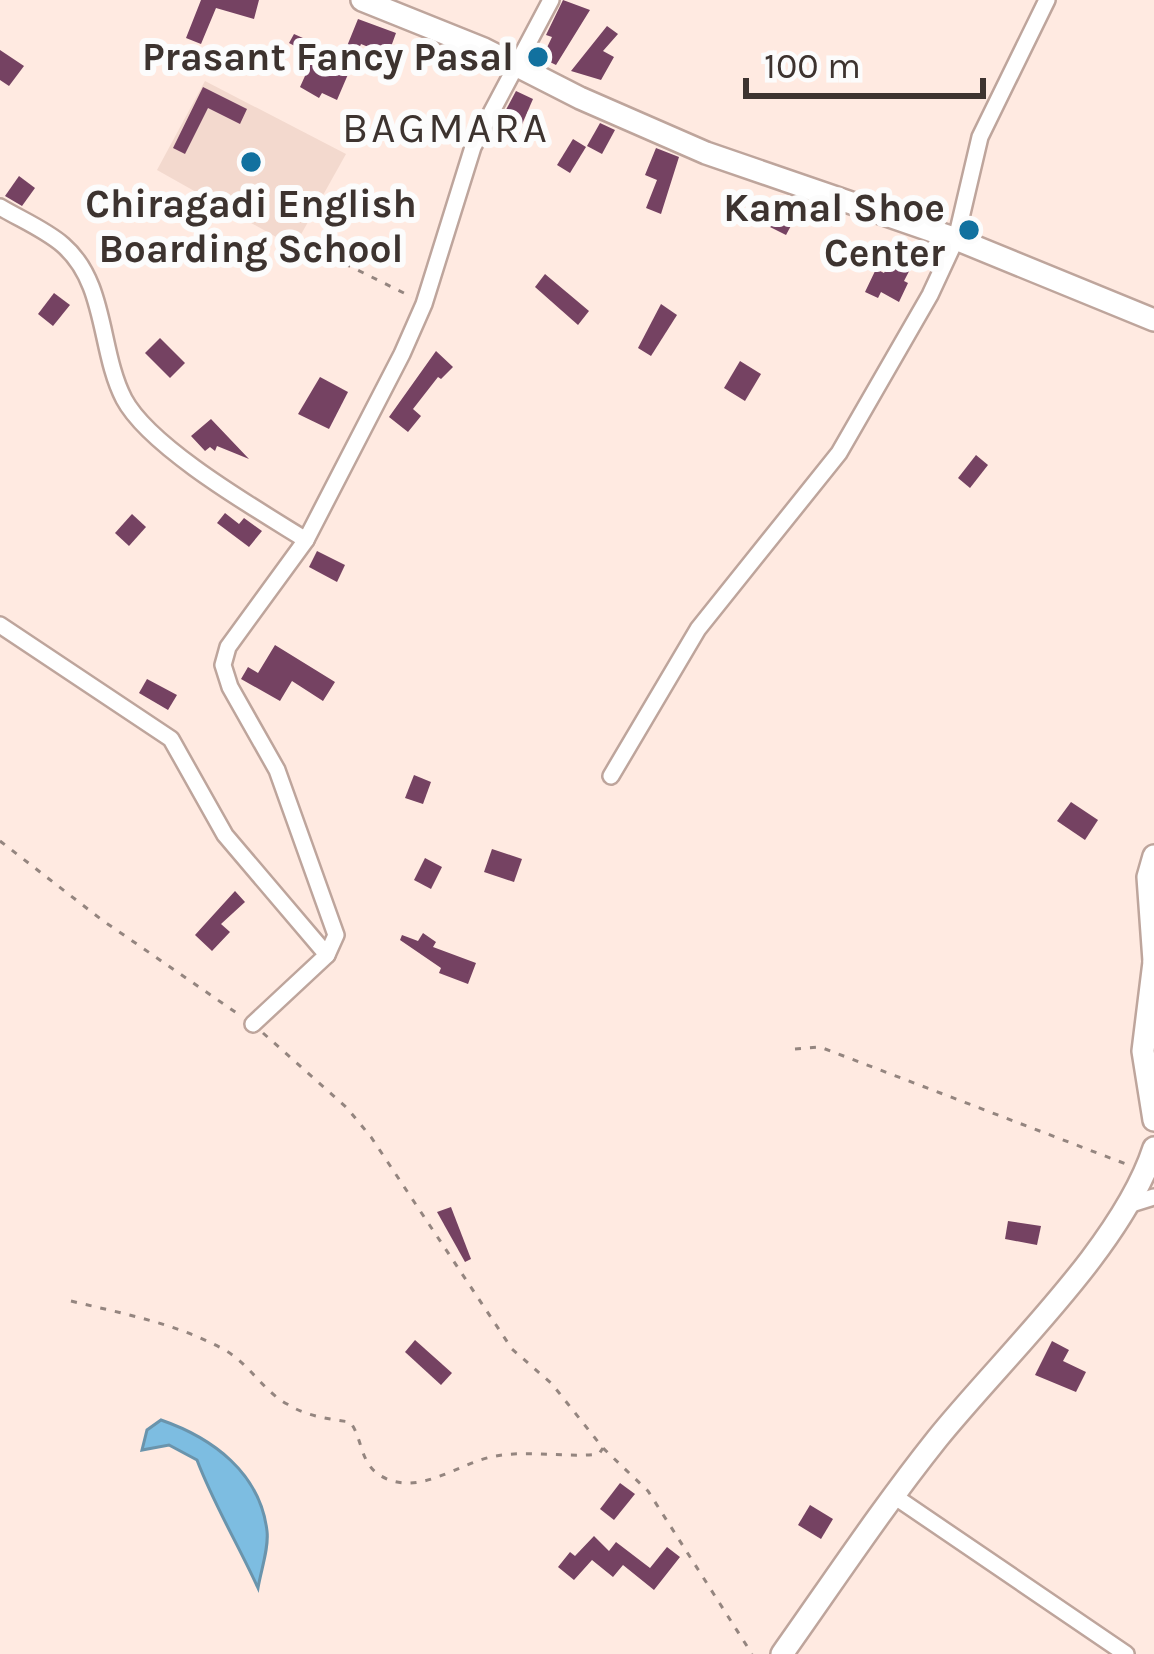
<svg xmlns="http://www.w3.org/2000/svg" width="1154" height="1654" font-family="Karla,sans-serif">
	<rect width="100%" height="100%" fill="#ffeae1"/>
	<polygon fill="#f3d9ce" points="205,81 346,154 294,247 157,170"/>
	<path fill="#7dbde1" stroke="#6a94ac" stroke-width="3" d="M 161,1420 C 213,1438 260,1473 267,1531 C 269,1548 261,1570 258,1588 C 238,1544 214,1505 197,1460 L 169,1445 L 142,1450 L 147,1430 Z"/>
	<g fill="#754262">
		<polygon points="201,0 259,0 254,19 216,8 201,44 186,38"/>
		<polygon points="563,0 590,10 556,65 542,58 552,37 546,35"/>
		<polygon points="358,19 396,33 388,55 361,44 337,100 322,93 319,98 300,87 314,56 289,43 294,34 343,56"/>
		<polygon points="607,26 618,34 603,51 614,57 601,80 571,71"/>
		<polygon points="0,50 24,66 9,86 0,80"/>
		<polygon points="203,87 247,109 240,124 208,108 185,154 173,148"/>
		<polygon points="516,91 533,99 520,129 500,121"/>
		<polygon points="600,123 615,130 602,154 587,146"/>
		<polygon points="573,139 586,147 570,173 557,165"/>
		<polygon points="656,148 679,157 661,214 646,208 657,180 645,175"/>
		<polygon points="19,176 35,188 22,206 5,196"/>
		<polygon points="784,200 800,209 786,235 770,227"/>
		<polygon points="899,245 918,254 904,281 908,283 899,302 881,292 878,298 865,292 876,269 884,273"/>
		<polygon points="545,274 589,311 578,325 535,287"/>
		<polygon points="54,293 70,305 53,326 38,314"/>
		<polygon points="661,304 677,315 651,356 638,348"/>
		<polygon points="160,338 185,363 170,378 145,353"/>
		<polygon points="436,351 453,367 441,379 438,377 413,409 421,416 408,432 389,417"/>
		<polygon points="740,361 761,374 745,401 724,388"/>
		<polygon points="320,377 348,392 329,429 298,414"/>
		<polygon points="211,419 249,459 217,446 215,451 210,447 205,451 191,436"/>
		<polygon points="976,455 988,465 970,488 958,478"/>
		<polygon points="225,513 239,524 244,518 262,531 249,547 217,523"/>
		<polygon points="132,514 146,527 129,546 115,533"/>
		<polygon points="317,551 345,565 337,582 309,567"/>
		<polygon points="275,645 335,682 323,701 292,681 280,701 241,679 248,667 258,673"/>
		<polygon points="147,679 177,695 168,710 139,693"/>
		<polygon points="414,775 431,782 423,804 405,798"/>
		<polygon points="1071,802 1098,820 1085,840 1057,821"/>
		<polygon points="492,849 522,859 514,882 484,872"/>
		<polygon points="425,858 442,867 431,889 414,880"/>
		<polygon points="235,891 245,902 221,924 230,932 212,951 195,935"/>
		<polygon points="423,933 436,942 433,947 476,963 468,984 439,973 441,968 400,940 402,935 418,941"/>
		<polygon points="451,1207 471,1259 465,1262 437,1212"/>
		<polygon points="1008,1221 1041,1226 1037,1245 1005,1239"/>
		<polygon points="415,1340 452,1373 441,1385 405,1352"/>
		<polygon points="1052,1341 1069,1350 1063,1361 1086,1372 1076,1392 1035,1375"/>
		<polygon points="620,1483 635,1494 614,1520 600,1509"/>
		<polygon points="810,1505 833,1519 821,1539 798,1525"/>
		<polygon points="594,1536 609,1551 616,1542 650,1568 667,1547 680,1557 654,1590 623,1565 613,1577 592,1560 574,1580 558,1567 570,1552 575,1556"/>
	</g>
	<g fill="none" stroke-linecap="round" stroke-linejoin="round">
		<g stroke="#bea59c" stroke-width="20">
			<g id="street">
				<path d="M 0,207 C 20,219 46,230 63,245 C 107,283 99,351 124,399 C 150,448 258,510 306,540"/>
				<polyline points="0,625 171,739 225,835 327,955"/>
				<polyline points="611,776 698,629 839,453 930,295 956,239 980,137 1047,0"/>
				<polyline points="253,1024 327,955 336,935 277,770 230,687 223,665 228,647 306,540 402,354 424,304 473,147 551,0"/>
				<polyline points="1128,1205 1154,1197"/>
				<polyline points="894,1496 1126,1654"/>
			</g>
		</g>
		<g stroke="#bea59c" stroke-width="26">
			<g id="secondary">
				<polyline points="362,0 484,49 580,98 706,153 956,239 1154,320"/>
				<polyline points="1154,856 1148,877 1154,961"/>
				<polyline points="1154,962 1143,1051 1154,1120"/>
				<path d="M 782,1654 C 833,1582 882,1508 937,1439 C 1004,1356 1122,1247 1154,1148"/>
			</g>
		</g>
		<g stroke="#94857f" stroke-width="3" stroke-dasharray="6 9" stroke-linecap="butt">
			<polyline points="291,237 412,297"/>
			<polyline points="0,841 102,920 241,1016"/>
			<polyline points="263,1033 347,1108 371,1137 512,1349 552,1384 603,1448 648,1491 752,1654"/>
			<polyline points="795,1049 820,1047 1126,1164"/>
			<path d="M 71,1301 C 124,1314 175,1323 223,1349 C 249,1363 263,1391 287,1404 C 306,1416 328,1419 350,1422 C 363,1438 359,1463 381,1476 C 419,1498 459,1462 496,1456 C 530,1450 565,1458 599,1454 L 603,1448"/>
		</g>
		<use href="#street" stroke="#fff" stroke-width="15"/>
		<use href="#secondary" stroke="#fff" stroke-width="21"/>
	</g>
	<g fill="#12719f" stroke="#fcfcfc" stroke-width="4.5">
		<circle cx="538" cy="57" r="12"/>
		<circle cx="251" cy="162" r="12"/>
		<circle cx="969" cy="230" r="12"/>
	</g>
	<g text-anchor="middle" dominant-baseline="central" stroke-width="12" stroke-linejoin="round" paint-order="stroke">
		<g font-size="39" font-weight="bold" fill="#3d332f" stroke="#fcfcfc" text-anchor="end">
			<text x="514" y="57">Prasant Fancy Pasal</text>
			<text x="251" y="204" text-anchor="middle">Chiragadi English<tspan x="251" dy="45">Boarding School</tspan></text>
			<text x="945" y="208">Kamal Shoe<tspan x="945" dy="45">Center</tspan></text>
		</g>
		<g font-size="42" letter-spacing="3" fill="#3d332f" stroke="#fcfcfc">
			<text x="446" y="128">BAGMARA</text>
		</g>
	</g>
	<path d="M746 78v18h237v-18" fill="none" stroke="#3d332f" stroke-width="6"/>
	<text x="764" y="78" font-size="36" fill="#3d332f" stroke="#fcfcfc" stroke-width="9" paint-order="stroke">100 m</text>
</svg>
